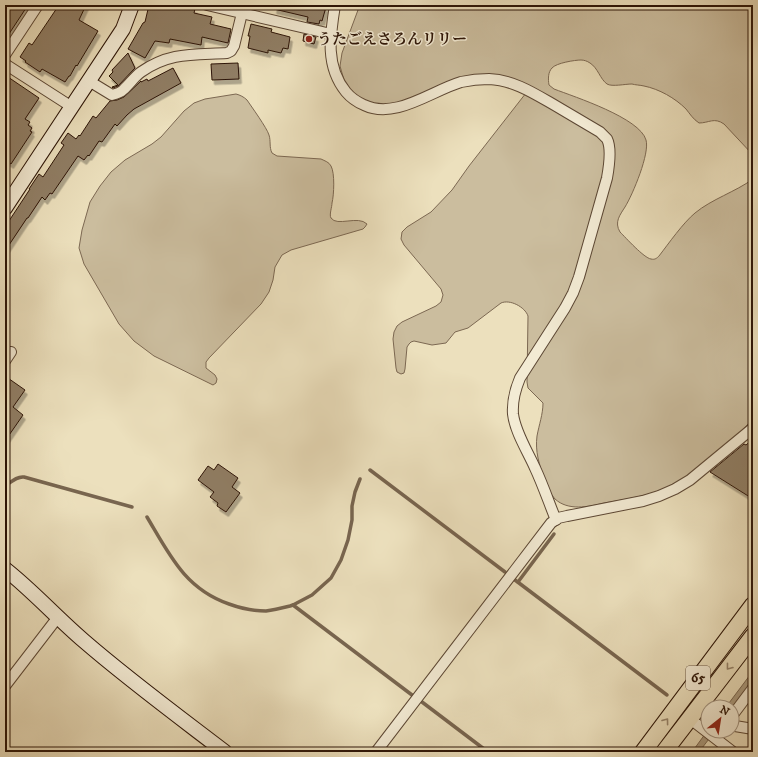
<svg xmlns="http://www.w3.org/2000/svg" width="758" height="757" font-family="'IM FELL DW Pica','Noto Serif JP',serif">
	<defs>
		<filter id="shadow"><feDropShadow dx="2.5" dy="4.5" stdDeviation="0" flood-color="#0004"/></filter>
	</defs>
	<rect width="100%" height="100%" fill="#ece0bd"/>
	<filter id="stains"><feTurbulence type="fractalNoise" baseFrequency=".005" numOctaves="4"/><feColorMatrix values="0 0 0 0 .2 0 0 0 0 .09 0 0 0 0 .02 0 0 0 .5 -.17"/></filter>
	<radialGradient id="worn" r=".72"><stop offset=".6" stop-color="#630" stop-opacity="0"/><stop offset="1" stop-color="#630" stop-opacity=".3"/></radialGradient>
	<g fill="#cbbd9e" stroke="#7c6852">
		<path d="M 361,5 L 748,5 L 753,8 L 753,155 L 724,124 C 714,117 709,123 699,123 C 693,119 690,114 686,109 C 675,98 659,89 644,86 C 640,85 635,85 632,84 C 625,84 612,87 607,84 C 600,79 598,68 590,63 C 587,61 584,60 581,60 C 575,60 556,63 552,68 C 548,72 548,79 549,85 L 554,89 C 575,97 640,118 646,140 C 650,153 633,194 625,207 C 620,215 614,222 620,232 C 626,238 644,258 651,259 C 655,260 657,258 659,256 C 669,243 683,223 695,213 C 712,199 735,192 753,179 L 753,418 C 743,431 730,441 718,451 C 708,459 698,469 687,476 C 663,494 633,498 604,503 C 588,507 568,511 555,499 C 550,494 547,486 545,480 C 539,465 535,451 537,436 C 539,425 543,414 543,403 L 528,388 L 527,382 L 528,316 C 525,307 510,299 501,303 L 468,328 L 455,332 L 446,343 L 432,345 L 414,341 L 411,342 L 409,344 L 407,347 L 405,369 L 404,373 L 401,374 L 397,372 L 396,368 L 393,339 L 394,332 L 397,326 L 402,322 L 436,306 L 441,302 L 443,295 L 441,289 L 404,245 L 401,239 L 402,232 L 407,227 L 431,212 L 452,190 L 469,166 L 526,93 L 489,76 L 391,105 L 369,103 L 351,92 L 344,80 L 340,66 L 342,53 L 358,10 Z"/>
		<path d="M 236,94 C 240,95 244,97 247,100 C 251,106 267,128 269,135 C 271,141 269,147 272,153 L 277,156 L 321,159 C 325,161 329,162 331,166 C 335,173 334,195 332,203 C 332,207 329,215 331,218 C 337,227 358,215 367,224 L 365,227 L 363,229 L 291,250 L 282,255 L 275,267 L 273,280 L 269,292 L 261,304 L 209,358 L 206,362 L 206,368 L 215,375 L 217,379 L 216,383 L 213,385 L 154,356 L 134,341 L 119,324 L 84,264 L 79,248 L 82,230 L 90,202 L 100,186 L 111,172 L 125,160 L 152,144 L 161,137 L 184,111 L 194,103 L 205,99 Z"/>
	</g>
	<g fill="#ab9b7f" stroke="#78654f">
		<polygon points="753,671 753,681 732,708 732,707 726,707"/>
		<polygon points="708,730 715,731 699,752 692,752"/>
	</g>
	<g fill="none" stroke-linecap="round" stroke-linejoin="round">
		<g stroke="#78654f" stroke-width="3.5">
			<polyline points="370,470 505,572"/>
			<path d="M 5,486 C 11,482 17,476 24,477 L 132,507"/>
			<path d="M 147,517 C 169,554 185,589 229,604 C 240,608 254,611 266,611 C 274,610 282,608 290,606 L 293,605 L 312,595 L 331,578 L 341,560 L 348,540 L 352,520 L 352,506 L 355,492 L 360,479"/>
			<polyline points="515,580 667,695"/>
			<polyline points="518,582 554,534"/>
			<polyline points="293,605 412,695"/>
			<polyline points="422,702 488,752"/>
			<polyline points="708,725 708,726"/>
		</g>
	</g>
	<g fill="#907e65" stroke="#2c1406" filter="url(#shadow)">
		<polygon points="5,5 28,5 5,40"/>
		<polygon points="59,5 86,5 79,20 98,31 77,66 76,65 70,76 69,76 65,82 42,69 40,72 25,62 26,61 20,57 29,43 32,45"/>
		<polygon points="149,5 179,5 195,9 194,13 212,17 210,24 231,29 228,43 202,37 201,45 170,39 169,43 155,41 145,58 128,49 143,23 145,22"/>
		<polygon points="275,5 323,5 323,7 326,7 322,21 320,20 319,24 307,22 308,17 274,9"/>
		<polygon points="251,24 272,29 271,32 290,37 288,49 283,48 281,53 268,50 268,53 248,48 250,36 248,36"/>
		<polygon points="304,34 316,37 314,44 303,41"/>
		<polygon points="128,53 135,68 118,86 113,88 112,87 118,85 109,76 113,72 112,70"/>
		<polygon points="238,63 239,79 212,80 211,64"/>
		<polygon points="173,68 181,83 134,109 127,115 117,126 115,124 102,142 99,141 89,156 88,155 84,160 78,156 52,194 50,193 45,200 42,197 28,218 27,218 5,251 5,227 30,189 29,189 39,174 43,177 64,145 61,143 68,133 76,139 79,135 80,136 93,116 96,118 110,101 117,100 124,97 141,81 141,82 147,79 148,81"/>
		<polygon points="5,75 39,98 25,119 30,122 28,125 32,128 30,131 32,132 11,164 5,160"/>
		<polygon points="5,376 25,390 13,407 23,415 5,441"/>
		<polygon points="753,439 753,499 710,472 744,444 746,445"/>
		<polygon points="218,464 238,478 232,487 240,493 226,512 217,506 218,503 210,497 214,492 198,480 208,466 214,470"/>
	</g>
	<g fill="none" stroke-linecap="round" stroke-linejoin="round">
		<g stroke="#5c4734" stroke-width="12">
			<g id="street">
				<polyline points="207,5 331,34"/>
				<path d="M 335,5 C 330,36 325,66 346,92 C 351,98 357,102 364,105 C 395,120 431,91 461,82 C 470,80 480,79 489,79 C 514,80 535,94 556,106 C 571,115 585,123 600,132 C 602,134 605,137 607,139 C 612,149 609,167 607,178 L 579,277 L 573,293 L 565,308 L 520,378 C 515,390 512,401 513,414 C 515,432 528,452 535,468 C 543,485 549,503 556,520"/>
				<polyline points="5,55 38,5"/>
				<polyline points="5,64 72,107"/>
				<path d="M 89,81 L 112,95 C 116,94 120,93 123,90 C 129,85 134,77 141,72 C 170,52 193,55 227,53 L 231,51 L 234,46 L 242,13"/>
				<polyline points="5,361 11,352"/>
				<polyline points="5,686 58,617"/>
				<polyline points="732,716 753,688"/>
				<polyline points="689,718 733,752"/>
				<polyline points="732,724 735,726 753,729"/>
				<polyline points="376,752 551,523 558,518 567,516 643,501 659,496 675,489 690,480 753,428"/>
			</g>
		</g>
		<g stroke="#2c1406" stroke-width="16">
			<g id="secondary">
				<polyline points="5,208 123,29 132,5"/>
				<path d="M 5,569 C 33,591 57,618 84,641 C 129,680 178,716 225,752"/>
			</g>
		</g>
		<g stroke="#2c1406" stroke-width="18">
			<g id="primary">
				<polyline points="643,752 753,605"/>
				<polyline points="664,752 753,636"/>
			</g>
		</g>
		<use href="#street" stroke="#f3ebd4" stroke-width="10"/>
		<use href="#secondary" stroke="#f3ebd4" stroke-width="14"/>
		<use href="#primary" stroke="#ece0bd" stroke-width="16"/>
	</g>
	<defs><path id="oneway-chevron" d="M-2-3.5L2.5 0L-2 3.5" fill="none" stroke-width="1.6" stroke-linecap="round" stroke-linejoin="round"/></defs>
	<g stroke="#96846b">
		<use href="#oneway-chevron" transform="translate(729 667) rotate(128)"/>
		<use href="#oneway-chevron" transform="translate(666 721) rotate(-53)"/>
	</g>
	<circle fill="#8f2418" stroke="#f3ebd4" stroke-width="1.5" cx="309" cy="39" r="4"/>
	<g text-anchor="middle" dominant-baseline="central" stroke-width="3" stroke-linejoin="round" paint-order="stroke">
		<rect fill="#f3ebd4" stroke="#685444" stroke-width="1" x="686" y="666" width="24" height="24" rx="3"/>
		<g font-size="14" font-weight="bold" fill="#2c1406">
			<text x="698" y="678">65</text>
		</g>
		<g font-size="15" font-weight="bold" fill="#2c1406" stroke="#f3ebd4" text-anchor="start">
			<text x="317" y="39">うたごえさろんリリー</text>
		</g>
	</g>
	<rect width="758" height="757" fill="none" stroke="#ece0bd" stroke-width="20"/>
	<rect x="6" y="6" width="746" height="745" fill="none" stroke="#2c1406" stroke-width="2"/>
	<rect x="10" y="10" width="738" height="737" fill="none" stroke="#2c1406"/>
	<g transform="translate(720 719) rotate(30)"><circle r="19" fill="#f3ebd4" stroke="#a39582"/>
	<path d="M0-3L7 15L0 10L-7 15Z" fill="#8f2418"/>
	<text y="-6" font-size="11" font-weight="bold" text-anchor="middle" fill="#2c1406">N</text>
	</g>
	<rect width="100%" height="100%" filter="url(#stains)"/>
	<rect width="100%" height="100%" fill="url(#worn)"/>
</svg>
